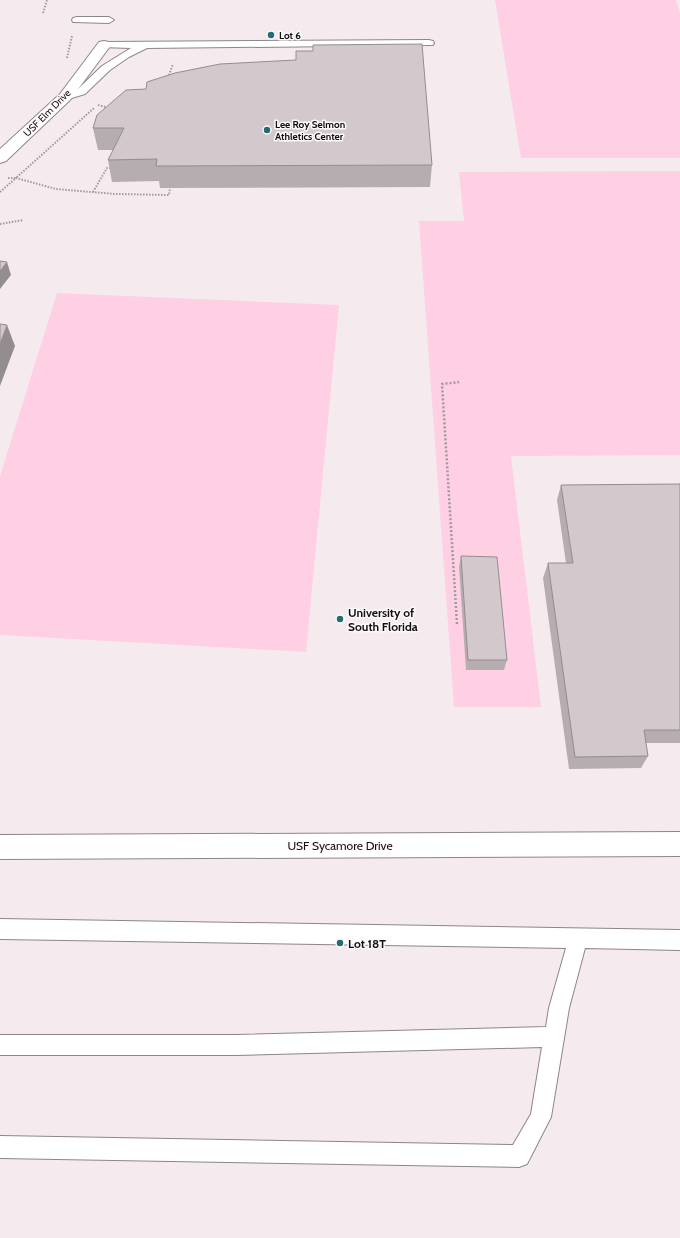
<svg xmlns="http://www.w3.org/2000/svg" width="680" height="1238" font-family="Cabin,sans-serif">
	<rect width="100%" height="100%" fill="#f5ebef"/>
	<g fill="#ffcfe4">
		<polygon points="495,0 676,0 680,13 680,158 521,158"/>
		<polygon points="680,171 680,455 511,456 541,707 454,707 419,221 464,221 459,172"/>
		<polygon points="57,293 339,305 306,652 0,635 0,476"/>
	</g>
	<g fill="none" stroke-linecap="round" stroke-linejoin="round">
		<g stroke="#8e8589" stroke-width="2">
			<g id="service">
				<polygon points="77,17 109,17 114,20 109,23 73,22 72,20 73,18"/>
				<polygon points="429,40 433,41 434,43 433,45 147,48 129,57 110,70 85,94 65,100 60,97 61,95 77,90 102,66 131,48 100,47 99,45 100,43 104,42"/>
				<polygon points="0,919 680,930 680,950 585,948 569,1008 551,1117 527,1164 519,1167 0,1158 0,1136 513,1145 531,1114 542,1047 236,1055 0,1055 0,1035 236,1035 546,1027 549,1008 566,948 0,939"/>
			</g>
		</g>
		<g stroke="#8e8589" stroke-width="2">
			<g id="minor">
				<polygon points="104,41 109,42 111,45 70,100 6,161 0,163 0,149 60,94 99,42"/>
				<polygon points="680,832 680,856 0,859 0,835"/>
			</g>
		</g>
		<g stroke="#a19a9d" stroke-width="2" stroke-dasharray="1.5 1.5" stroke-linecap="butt">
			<polyline points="43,13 47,0"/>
			<polyline points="67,58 72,36"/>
			<polyline points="168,78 173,64"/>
			<polyline points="98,105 109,108"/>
			<polyline points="8,178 16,178 94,108"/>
			<polyline points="0,192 16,178 56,189 116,194 169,195 170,188"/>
			<polyline points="93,192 107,168 113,168"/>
			<polyline points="0,224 23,220"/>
		</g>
		<polyline stroke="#a19a9d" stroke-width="2.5" stroke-dasharray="2 2" stroke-linecap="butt" points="457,624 442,384 459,382"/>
		<use href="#service" fill="#fff" fill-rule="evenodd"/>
		<use href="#minor" fill="#fff" fill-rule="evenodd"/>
	</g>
	<g fill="#b5adb0">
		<polygon points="97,115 432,165 430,187 160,188 159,181 112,182 108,160 113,150 98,150 93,128"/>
		<polygon points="680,484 680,743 646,743 648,756 641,768 569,769 543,578 548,563 566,563 557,500 561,485"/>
		<polygon points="461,556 507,660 504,670 466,670 459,567"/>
	</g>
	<g fill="#948d90">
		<polygon points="7,262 11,275 0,289 0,271"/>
		<polygon points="7,325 15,346 0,386 0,344"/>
	</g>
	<g fill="#d3c9cd" stroke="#948d90">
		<polygon points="422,44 432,165 156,166 157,159 108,160 124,128 93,128 97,115 126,90 146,89 147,82 175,73 220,64 296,60 296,51 313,51 313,45"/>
		<polygon points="0,261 7,262 0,271"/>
		<polygon points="0,324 7,325 0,344"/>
		<polygon points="680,484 680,730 644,730 648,756 575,757 548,563 573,563 561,485"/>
		<polygon points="461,556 497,557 507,660 468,660"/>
	</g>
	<g fill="#226d71" stroke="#fefafc" stroke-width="1.5">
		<circle cx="271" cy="35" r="4"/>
		<circle cx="267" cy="130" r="4"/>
		<circle cx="340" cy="619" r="4"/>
		<circle cx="340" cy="943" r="4"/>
	</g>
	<g text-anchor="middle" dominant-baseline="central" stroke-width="3" stroke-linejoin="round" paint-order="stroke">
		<g font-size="10" font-weight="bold" fill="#131011" stroke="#fefafc" text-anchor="start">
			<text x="279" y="35">Lot 6</text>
			<text x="275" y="124">Lee Roy Selmon<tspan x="275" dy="12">Athletics Center</tspan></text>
		</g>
		<g font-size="10" fill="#131011" stroke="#fefafc">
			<text transform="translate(47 113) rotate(-45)">USF Elm Drive</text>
		</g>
		<g font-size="12" font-weight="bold" fill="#131011" stroke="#fefafc" text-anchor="start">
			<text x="348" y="612">University of<tspan x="348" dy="14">South Florida</tspan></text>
			<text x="348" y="943">Lot 18T</text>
		</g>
		<g font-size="12" fill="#131011" stroke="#fefafc">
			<text x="340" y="845">USF Sycamore Drive</text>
		</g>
	</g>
</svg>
